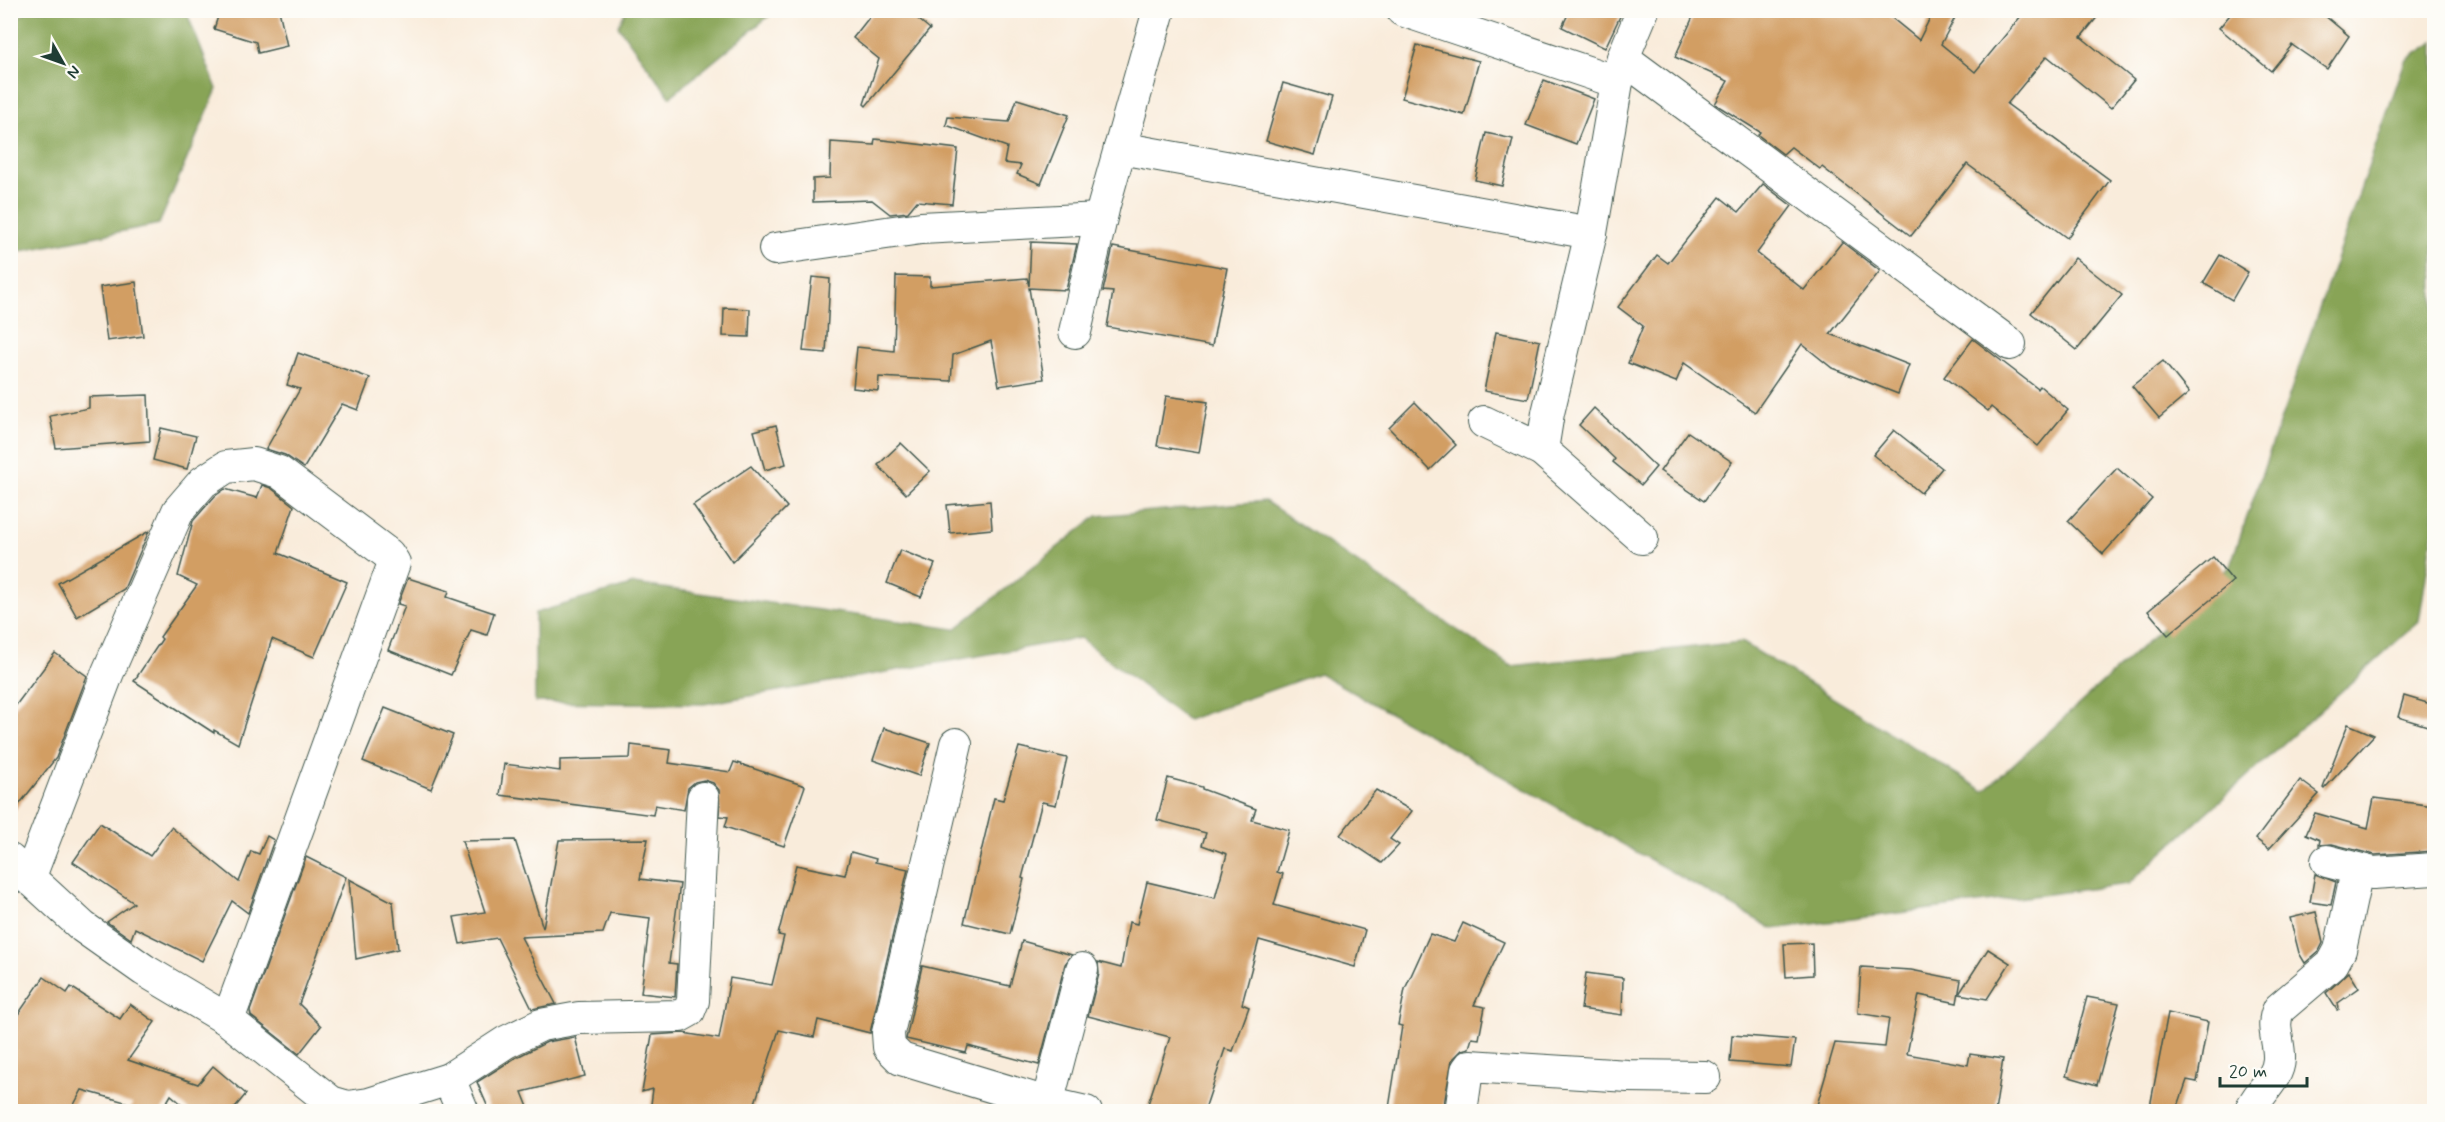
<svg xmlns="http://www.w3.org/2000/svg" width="2445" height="1122" font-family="Mynerve,sans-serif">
	<rect width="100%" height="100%" fill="#fdfcf7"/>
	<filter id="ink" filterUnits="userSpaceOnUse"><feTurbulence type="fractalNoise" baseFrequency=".0167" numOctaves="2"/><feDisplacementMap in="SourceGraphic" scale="12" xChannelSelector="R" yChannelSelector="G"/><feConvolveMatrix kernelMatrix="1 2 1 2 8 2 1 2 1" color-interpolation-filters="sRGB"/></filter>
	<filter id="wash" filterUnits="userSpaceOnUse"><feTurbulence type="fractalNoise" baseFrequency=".008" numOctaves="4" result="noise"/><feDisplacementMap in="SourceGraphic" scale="24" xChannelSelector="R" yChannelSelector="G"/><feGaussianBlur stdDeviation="1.35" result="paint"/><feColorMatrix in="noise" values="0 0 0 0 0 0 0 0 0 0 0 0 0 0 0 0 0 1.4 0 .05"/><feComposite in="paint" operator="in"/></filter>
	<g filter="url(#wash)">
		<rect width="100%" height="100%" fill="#f9ecdb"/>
		<g fill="#88a456" stroke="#547045" stroke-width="1.5">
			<polygon points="30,10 186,11 217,89 159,224 11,253 11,21"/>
			<polygon points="626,11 627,10 775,11 670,97 618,26"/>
			<polygon points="2434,42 2434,527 2419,621 2128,884 1773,929 1319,673 1187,720 1080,638 704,704 535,702 535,613 634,584 955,629 1097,516 1265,501 1511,666 1742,642 1984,791 2230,566 2405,61"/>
		</g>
		<g id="blocks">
			<g fill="#d29e64">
				<polygon points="220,10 279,10 287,46 258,53 256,42 214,29"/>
				<polygon points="875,10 907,10 930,29 866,106 864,104 879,59 853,38"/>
				<polygon points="1570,10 1623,10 1605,48 1562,27"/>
				<polygon points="1696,10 1882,10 1919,40 1934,10 1959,10 1941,44 1975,72 2026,10 2103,10 2081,37 2134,80 2111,108 2047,56 2007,104 2110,180 2067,238 1967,164 1911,236 1822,167 1820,169 1791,147 1783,154 1758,135 1760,132 1715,104 1728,81 1675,57"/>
				<polygon points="2234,10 2318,10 2349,36 2327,69 2292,45 2271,71 2219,28"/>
				<polygon points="1417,45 1479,61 1464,115 1402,98"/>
				<polygon points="1544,80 1594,99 1576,144 1526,125"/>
				<polygon points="1283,83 1332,97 1315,155 1266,141"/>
				<polygon points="1017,99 1069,115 1041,184 1017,174 1021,165 1004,163 1007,147 946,125 948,117 1009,122"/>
				<polygon points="1486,133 1513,139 1502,186 1475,180"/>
				<polygon points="875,139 958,149 952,204 917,201 908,212 890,214 872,200 813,202 813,179 830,178 831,142 874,145"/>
				<polygon points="1763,184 1792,206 1757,253 1804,290 1842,242 1880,271 1830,334 1909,365 1898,394 1832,368 1802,344 1755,412 1684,363 1676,382 1628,363 1643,326 1618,307 1657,255 1668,263 1720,197 1739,212"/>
				<polygon points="1031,242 1077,244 1066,290 1029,288 1044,379 999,386 991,341 953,355 951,381 879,377 878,391 853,388 857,347 894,351 896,276 930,277 930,286 1027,278 1029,286"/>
				<polygon points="1113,247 1227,268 1212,346 1107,327 1113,292 1103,291"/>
				<polygon points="2220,255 2248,272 2232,300 2203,283"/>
				<polygon points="2075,258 2122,295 2077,350 2031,313"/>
				<polygon points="812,277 830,279 826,353 803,351"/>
				<polygon points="136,282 143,336 107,341 100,287"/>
				<polygon points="724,308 750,309 749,337 723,336"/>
				<polygon points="1496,332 1540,341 1528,399 1484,391"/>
				<polygon points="1973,339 2038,389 2040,386 2068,410 2038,446 1991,407 1988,411 1944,377"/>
				<polygon points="298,353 370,378 358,410 342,404 304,468 285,455 266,449 300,389 287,385"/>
				<polygon points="2163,361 2189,393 2159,418 2132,386"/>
				<polygon points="148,395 150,441 56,448 50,416 89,408 89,397"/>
				<polygon points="1166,396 1208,402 1199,453 1157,446"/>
				<polygon points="1415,402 1456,445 1430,470 1389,428"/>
				<polygon points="1594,408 1656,467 1641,485 1613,462 1615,459 1579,425"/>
				<polygon points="776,425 786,464 765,470 754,431"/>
				<polygon points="161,428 196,436 187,469 153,460"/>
				<polygon points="1894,430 1942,468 1921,493 1873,455"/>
				<polygon points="1688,432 1732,462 1704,501 1660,471"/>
				<polygon points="901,443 930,471 906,494 878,465"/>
				<polygon points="751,466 787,507 732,562 693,505"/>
				<polygon points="2117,468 2152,499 2103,554 2068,521"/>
				<polygon points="262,485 271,488 294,506 278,553 347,582 314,657 272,639 238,744 214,730 214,733 134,681 162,639 160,637 197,585 178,576 193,521 215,496 225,489 257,498"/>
				<polygon points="990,501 992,529 950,533 947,505"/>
				<polygon points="149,531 124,589 77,617 58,583"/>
				<polygon points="900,550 935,564 921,597 887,583"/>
				<polygon points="2213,557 2233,581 2168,635 2148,611"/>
				<polygon points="408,578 449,591 447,597 494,613 487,635 471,630 451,675 388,650 405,606 398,604"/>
				<polygon points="55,653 87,676 56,758 10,816 10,713"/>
				<polygon points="2404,696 2434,705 2434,728 2398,717"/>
				<polygon points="385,708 453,735 431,789 363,761"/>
				<polygon points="2348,724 2374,735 2324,789 2323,788"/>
				<polygon points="884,728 930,743 919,776 873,760"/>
				<polygon points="631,745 671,750 669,763 730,772 734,762 805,786 784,846 725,827 728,817 720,816 719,790 713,783 704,780 695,782 688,788 684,810 655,805 653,815 500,795 504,764 560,771 560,760 630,758"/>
				<polygon points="1019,747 1067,758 1056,805 1042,802 1022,878 1024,879 1010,934 964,923 994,798 1003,800"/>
				<polygon points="1168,778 1202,787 1202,789 1256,809 1252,820 1289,830 1277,872 1283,874 1274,905 1365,930 1355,967 1259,940 1242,1004 1249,1007 1233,1051 1225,1049 1204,1112 1160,1112 1147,1107 1170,1037 1088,1016 1099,974 1098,962 1121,968 1129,922 1137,924 1147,882 1215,898 1227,854 1202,845 1206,833 1157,820"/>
				<polygon points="2300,780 2319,794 2269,849 2256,839"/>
				<polygon points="1376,790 1412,811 1390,839 1399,845 1382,863 1340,835"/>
				<polygon points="2374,798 2434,806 2434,851 2375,855 2332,844 2319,845 2320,840 2306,834 2315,813 2368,828"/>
				<polygon points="100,823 150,856 171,827 239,882 251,851 259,854 267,836 274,840 248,913 232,901 202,961 135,928 131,939 107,922 134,903 73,862"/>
				<polygon points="648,839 640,879 680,884 669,963 677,964 675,997 641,993 650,918 610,913 603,933 521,937 556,1004 532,1009 497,938 460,944 454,917 485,912 462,841 515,840 543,928 559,840"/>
				<polygon points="851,852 876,859 875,862 908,869 870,1033 818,1020 814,1037 779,1030 752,1112 650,1112 653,1089 642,1092 652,1035 683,1033 719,1039 730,978 772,985 784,936 778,935 796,865 845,875"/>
				<polygon points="306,857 346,877 299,1004 321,1026 299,1054 251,1016 250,1011"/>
				<polygon points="2315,874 2336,882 2331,905 2310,902"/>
				<polygon points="349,879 393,902 398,949 356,959"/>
				<polygon points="2316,912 2323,943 2319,951 2305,963 2299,953 2290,918"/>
				<polygon points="1463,923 1504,942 1474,1005 1485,1007 1479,1039 1472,1038 1469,1048 1462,1050 1452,1060 1443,1110 1423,1106 1422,1112 1389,1108 1402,1026 1398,1025 1405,989 1430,934 1454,942"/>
				<polygon points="1022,941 1072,955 1065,964 1039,1065 968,1046 966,1053 906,1039 922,966 1010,986"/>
				<polygon points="1812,943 1813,975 1786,977 1784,944"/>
				<polygon points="1988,949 2010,963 1987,999 1959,994"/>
				<polygon points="1861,967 1911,970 1961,980 1957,1003 1919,995 1907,1054 1968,1065 1970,1054 2003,1059 1995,1112 1887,1112 1852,1107 1851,1112 1815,1112 1835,1043 1885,1047 1889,1018 1858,1013"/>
				<polygon points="2349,972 2359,988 2338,1003 2339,1009 2337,1010 2326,993"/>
				<polygon points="1586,973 1623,978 1622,1015 1581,1009"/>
				<polygon points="44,977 67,993 71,987 120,1019 130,1004 155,1022 128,1060 198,1084 213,1066 246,1094 231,1112 191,1112 171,1095 161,1112 130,1112 132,1104 82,1090 70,1112 10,1112 10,1026"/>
				<polygon points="2087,997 2119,1003 2097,1085 2066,1076"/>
				<polygon points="2168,1013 2208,1022 2197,1082 2187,1080 2176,1112 2149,1112"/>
				<polygon points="1732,1035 1795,1040 1791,1067 1730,1062"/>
				<polygon points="575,1037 585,1076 522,1092 530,1112 490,1112 477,1082 515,1058 547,1042"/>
			</g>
		</g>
	</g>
	<g filter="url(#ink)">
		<use href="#blocks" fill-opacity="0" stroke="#40574d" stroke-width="1.5"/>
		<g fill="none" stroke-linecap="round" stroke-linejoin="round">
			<g stroke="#40574d" stroke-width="34">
				<g id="street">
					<polyline points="1402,10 1617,82"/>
					<polyline points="1623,58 2010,344"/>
					<polyline points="1120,148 1591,233"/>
					<polyline points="775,249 921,228 1100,219"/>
					<polyline points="1075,332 1104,205 1159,10"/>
					<polyline points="1484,422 1542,450 1642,538"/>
					<polyline points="1542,450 1548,413 1591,233 1617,82 1623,58 1643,10"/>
					<polyline points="956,744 888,1033 889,1047 901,1059 1047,1103 1086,1112"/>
					<polyline points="10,860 83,927 144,970 228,1020 331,1102 348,1107 369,1104 449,1079 506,1042 541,1025 579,1018 680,1016 689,1011 693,1001 703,798"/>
					<polyline points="2327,861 2373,873 2434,869"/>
					<polyline points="29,879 108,672 178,511 203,482 226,467 254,464 279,472 388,554 394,563 228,1020"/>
					<polyline points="449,1079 463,1112"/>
					<polyline points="1045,1112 1082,969"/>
					<polyline points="1461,1112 1467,1070 1470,1066 1628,1076 1705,1077"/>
					<path d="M 2250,1112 C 2257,1093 2278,1080 2279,1059 C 2280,1042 2270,1025 2279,1009 L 2333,963 L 2340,950 L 2357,871"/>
				</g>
			</g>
			<use href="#street" stroke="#fff" stroke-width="32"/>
		</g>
	</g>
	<rect width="2445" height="1122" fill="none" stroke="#fdfcf7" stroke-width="36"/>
	<g transform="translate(63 63) rotate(130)" stroke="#fdfcf7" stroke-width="4.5" paint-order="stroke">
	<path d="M0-4.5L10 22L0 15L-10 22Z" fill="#1f3d34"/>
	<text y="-9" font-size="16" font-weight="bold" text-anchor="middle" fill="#1f3d34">N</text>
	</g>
	<path d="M2220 1077v9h87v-9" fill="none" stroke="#1f3d34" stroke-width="3"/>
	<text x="2229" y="1077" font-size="18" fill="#1f3d34" stroke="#fdfcf7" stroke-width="4.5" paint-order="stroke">20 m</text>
</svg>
